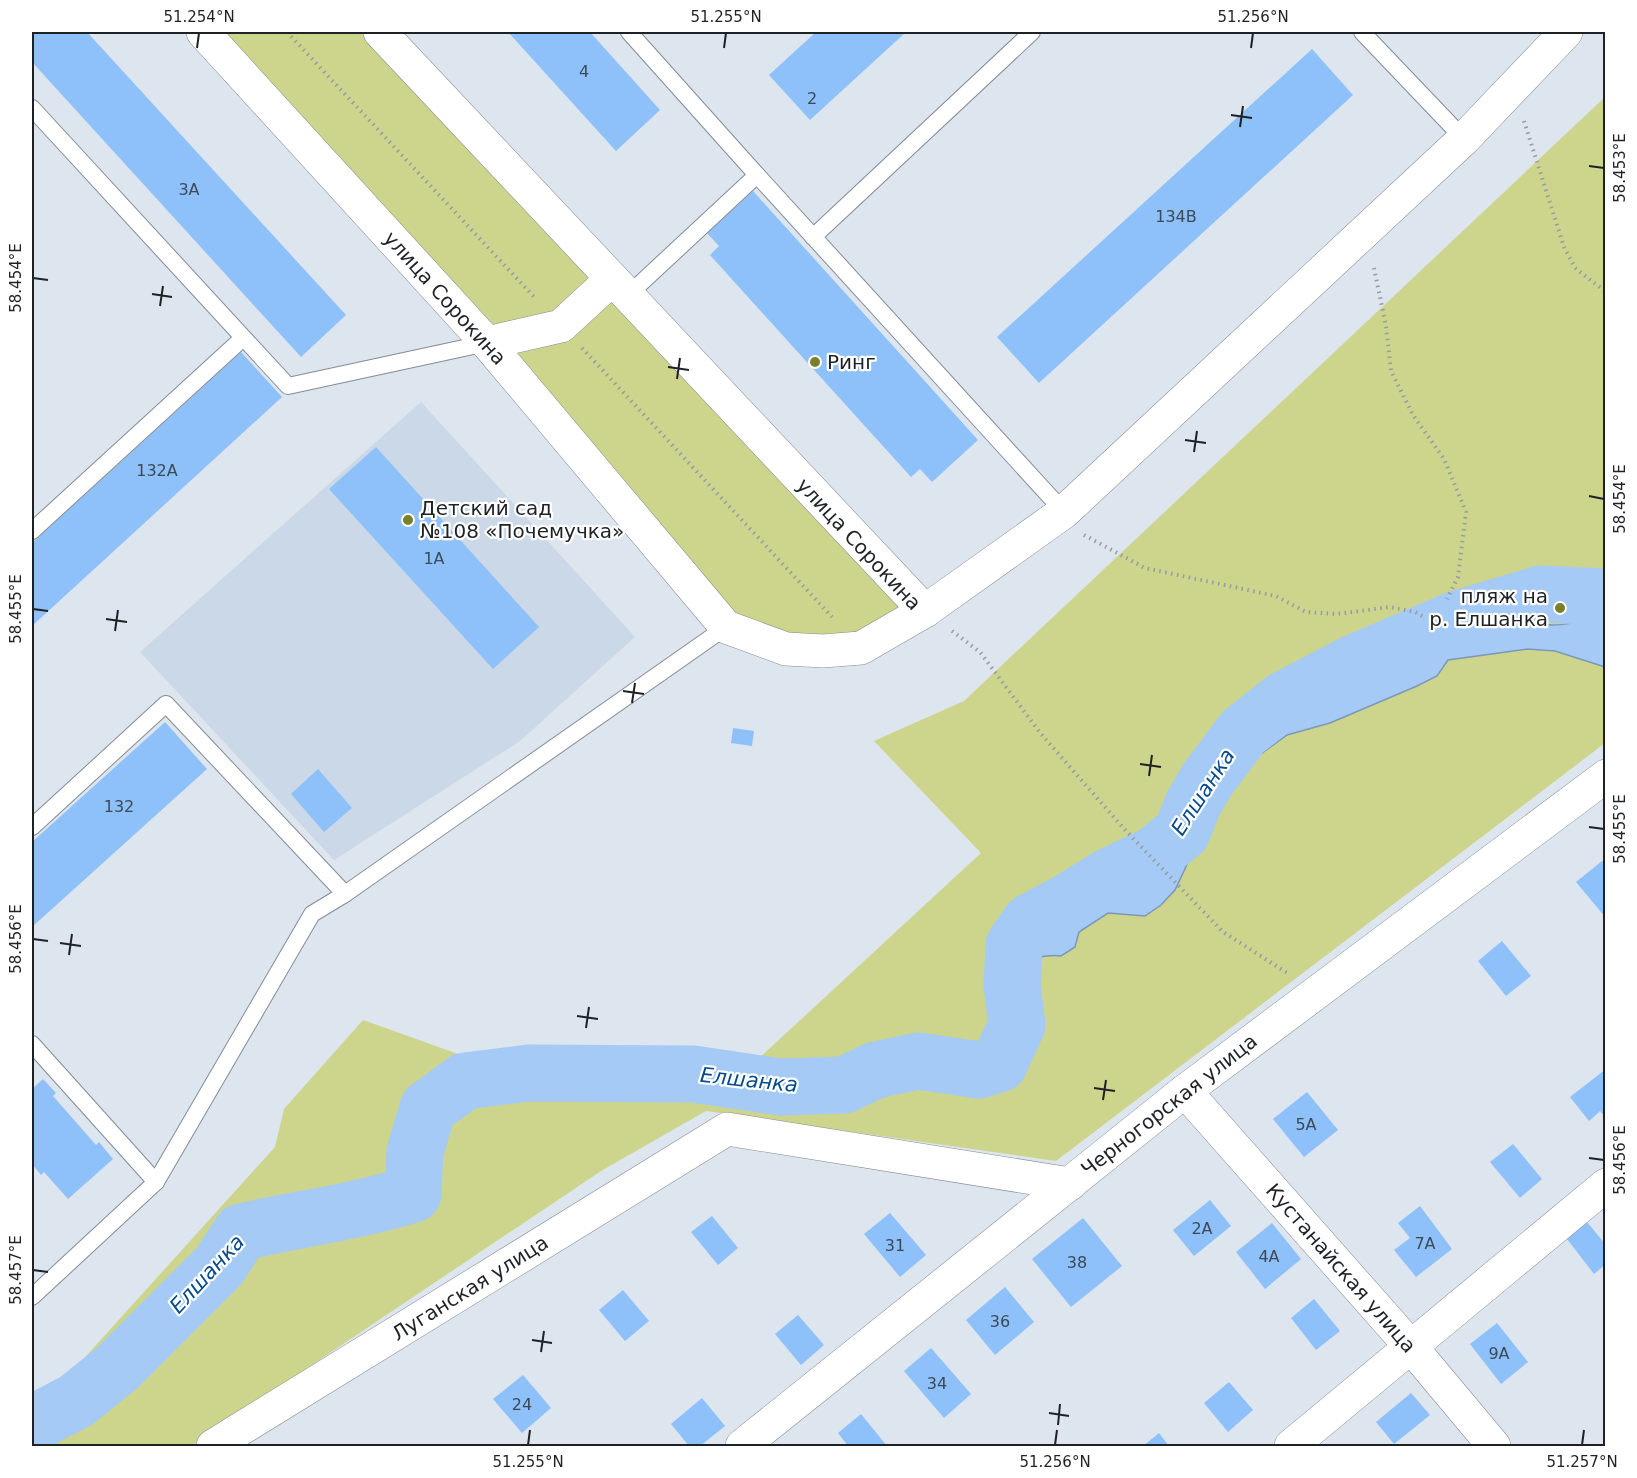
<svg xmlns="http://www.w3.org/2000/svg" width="1637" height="1478" font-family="'DejaVu Sans',sans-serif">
	<rect width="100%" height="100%" fill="#dde5ee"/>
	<polygon fill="#cbd8e7" points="421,402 635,637 520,741 334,860 140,652"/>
	<g fill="#ccd58b">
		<polygon points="203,32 380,32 925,611 861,648 726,627"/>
		<polygon points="1605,97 1605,743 1056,1161 706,1111 601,1171 191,1446 41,1446 32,1433 32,1416 275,1147 284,1109 363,1020 475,1060 582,1076 730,1085 981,853 874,741 964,701"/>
	</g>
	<path fill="#a5caf6" stroke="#7d98b7" stroke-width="1.5" d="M 1505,606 C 1519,610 1527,616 1540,623 C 1552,629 1592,620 1605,615 L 1605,667 L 1555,651 L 1527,649 L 1448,660 L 1437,676 L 1417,686 L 1330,723 L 1287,735 L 1265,751 L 1225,782 L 1198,817 L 1197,834 L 1190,858 L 1175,890 L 1161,905 L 1145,916 L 1108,913 L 1079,932 L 1075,947 L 1061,956 C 1047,954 1035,959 1021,959 L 1018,946 L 1026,938 L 1031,922 L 1092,877 L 1122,876 L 1164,838 L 1178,803 L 1208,769 L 1275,711 L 1298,698 L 1320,692 L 1330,685 L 1336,672 L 1373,650 L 1393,632 L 1405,633 L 1430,645 C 1448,620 1477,617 1505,606 Z"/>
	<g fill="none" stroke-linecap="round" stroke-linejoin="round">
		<path stroke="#a5caf6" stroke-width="57" d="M 32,1424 L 76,1401 L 117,1368 L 220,1265 L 241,1232 C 298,1219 356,1212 413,1194 L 415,1152 L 428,1108 L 465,1081 L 529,1073 L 693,1074 L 781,1087 L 844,1085 L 876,1070 L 918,1061 L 979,1070 L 999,1064 L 1017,1025 L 1012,986 L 1014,945 L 1030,922 L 1068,902 L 1108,877 L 1154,855 L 1182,832 L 1193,804 L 1207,780 L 1243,732 L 1285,699 L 1354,663 L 1457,619 L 1541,594 L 1606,597"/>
	</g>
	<g fill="#8ec0fa">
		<polygon points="32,32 87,32 346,315 301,357 32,62"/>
		<polygon points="508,32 590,32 660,110 616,151"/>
		<polygon points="816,32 906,32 810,120 769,75"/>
		<polygon points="1312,49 1353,95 1039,383 997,337"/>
		<polygon points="753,191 978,440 932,482 920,469 911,477 710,255 719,246 707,233"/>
		<polygon points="241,352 282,397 32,626 32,543"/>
		<polygon points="376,447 539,627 493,669 329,489"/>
		<polygon points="165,722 207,769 32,927 32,842"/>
		<polygon points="733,728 754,731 752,746 731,743"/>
		<polygon points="318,769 352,808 324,832 291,794"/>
		<polygon points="1602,861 1606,864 1606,918 1576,882"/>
		<polygon points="1502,941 1531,976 1506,996 1478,961"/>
		<polygon points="1606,1069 1606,1118 1600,1111 1589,1121 1570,1097"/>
		<polygon points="43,1079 56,1093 53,1096 96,1145 99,1142 113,1159 68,1199 44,1172 41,1175 32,1164 32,1089"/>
		<polygon points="1307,1092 1338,1130 1304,1157 1273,1119"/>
		<polygon points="1513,1144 1542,1179 1520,1198 1490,1162"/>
		<polygon points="1210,1200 1231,1226 1194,1256 1173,1230"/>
		<polygon points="1420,1206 1452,1249 1416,1277 1394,1250 1410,1238 1398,1223"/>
		<polygon points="890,1213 926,1255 900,1277 864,1234"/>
		<polygon points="712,1216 738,1248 718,1265 691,1232"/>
		<polygon points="1083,1218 1122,1266 1071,1307 1032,1259"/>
		<polygon points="1587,1222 1606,1245 1606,1264 1594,1274 1567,1239"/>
		<polygon points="1272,1223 1301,1259 1265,1289 1236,1252"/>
		<polygon points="1005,1287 1034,1322 995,1355 966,1320"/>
		<polygon points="623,1290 649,1321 625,1341 599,1310"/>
		<polygon points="1314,1299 1340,1331 1316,1350 1291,1318"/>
		<polygon points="798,1315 824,1345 801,1365 775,1334"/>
		<polygon points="1497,1323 1528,1362 1501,1384 1470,1344"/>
		<polygon points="931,1348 971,1394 944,1418 904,1371"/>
		<polygon points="523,1375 551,1408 522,1433 493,1399"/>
		<polygon points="1229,1382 1253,1410 1228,1432 1204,1403"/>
		<polygon points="1411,1393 1430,1415 1394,1444 1376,1422"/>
		<polygon points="702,1398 725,1426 700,1446 689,1446 671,1424"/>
		<polygon points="861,1414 887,1446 848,1446 838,1433"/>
		<polygon points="1159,1433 1169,1446 1143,1446"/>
	</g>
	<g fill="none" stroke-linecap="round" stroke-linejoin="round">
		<g stroke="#858c95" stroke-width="18">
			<g id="service">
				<polyline points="629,32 757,175"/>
				<polyline points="1362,32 1464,139"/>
				<polyline points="32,108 288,386 487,343"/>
				<polyline points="813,237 1032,32"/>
				<polyline points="627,296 757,175 1064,512"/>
				<polyline points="32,531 243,338"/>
				<polyline points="32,827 166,704 345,894"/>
				<polyline points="32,1044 156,1182"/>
				<polyline points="32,1297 156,1182 312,914 345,894 726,627"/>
			</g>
		</g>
		<g stroke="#858c95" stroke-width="34">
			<g id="minor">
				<polyline points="203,32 487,343 726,627 786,649 823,651 861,648 925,611 1064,512 1464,139 1566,32"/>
				<polyline points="380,32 925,611"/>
				<polyline points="487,343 561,326 611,280"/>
				<polyline points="1185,1091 1412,1348 1494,1446"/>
				<polyline points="213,1446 727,1129 1070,1184"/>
				<polyline points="742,1446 1185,1091 1606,776"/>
				<polyline points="1291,1446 1606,1185"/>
			</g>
		</g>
		<g stroke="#969ca3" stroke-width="4" stroke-dasharray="1.5 4.5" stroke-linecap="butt">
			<polyline points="287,32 536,299"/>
			<polyline points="1524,121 1564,247 1575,268 1606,292"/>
			<polyline points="1374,268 1386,326 1391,371 1413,415 1444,459 1466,512 1458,577 1447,599"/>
			<polyline points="582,348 832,617"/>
			<polyline points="1084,535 1145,568 1276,596 1306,612 1337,614 1390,607 1415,612 1426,618"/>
			<polyline points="952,631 980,652 1041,734 1126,831 1223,932 1289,974"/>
		</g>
		<use href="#service" stroke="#fff" stroke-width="16"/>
		<use href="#minor" stroke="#fff" stroke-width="33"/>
	</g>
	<path fill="none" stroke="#1f2225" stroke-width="2" d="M 197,48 L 199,33M 724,48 L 726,33M 1251,48 L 1253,33M 1231,115 L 1252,118M 1240,127 L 1243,106M 1589,166 L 1604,168M 33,278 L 48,280M 152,294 L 172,297M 160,306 L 163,286M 668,367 L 689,370M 677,379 L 680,358M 1185,440 L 1206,443M 1194,452 L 1197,431M 1589,496 L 1604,499M 33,609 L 48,611M 106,619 L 127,622M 115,631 L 118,610M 623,691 L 644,694M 632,703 L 635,683M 1140,764 L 1161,767M 1149,776 L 1152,755M 1589,827 L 1604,829M 33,939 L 48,941M 60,943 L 81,946M 69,955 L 72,934M 577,1016 L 598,1019M 586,1028 L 589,1007M 1094,1088 L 1115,1091M 1103,1100 L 1106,1080M 1589,1158 L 1604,1160M 33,1270 L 48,1272M 532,1340 L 552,1343M 541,1352 L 544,1331M 1049,1413 L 1069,1416M 1058,1425 L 1060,1404M 528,1445 L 530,1430M 1055,1445 L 1057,1430M 1582,1445 L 1584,1430"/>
	<g fill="#77802b" stroke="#fff" stroke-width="2">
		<circle cx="815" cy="362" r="6"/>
		<circle cx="408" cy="520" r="6"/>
		<circle cx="1560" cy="608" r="6"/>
	</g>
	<g text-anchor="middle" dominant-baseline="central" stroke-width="4.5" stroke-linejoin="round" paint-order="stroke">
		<g font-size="16" fill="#3b4a5a">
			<text x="584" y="71">4</text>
			<text x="812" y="98">2</text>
			<text x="189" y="189">3А</text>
			<text x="1176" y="216">134В</text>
			<text x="157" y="470">132А</text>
			<text x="434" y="558">1А</text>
			<text x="119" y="806">132</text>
			<text x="1306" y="1124">5А</text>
			<text x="1202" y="1228">2А</text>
			<text x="1425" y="1243">7А</text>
			<text x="895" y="1245">31</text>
			<text x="1269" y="1256">4А</text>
			<text x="1077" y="1262">38</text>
			<text x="1000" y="1321">36</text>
			<text x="1499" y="1353">9А</text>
			<text x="937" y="1383">34</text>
			<text x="522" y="1404">24</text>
		</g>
		<g font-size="20" fill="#1f2225" stroke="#fff">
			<text transform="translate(445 298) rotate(48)">улица Сорокина</text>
			<text transform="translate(859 544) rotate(47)">улица Сорокина</text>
			<text transform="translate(1169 1105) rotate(-38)">Черногорская улица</text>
			<text transform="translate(1341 1268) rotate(49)">Кустанайская улица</text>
			<text transform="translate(470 1288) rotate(-32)">Луганская улица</text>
		</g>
		<g font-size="20" fill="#1f2225" stroke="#fff" text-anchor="start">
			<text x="827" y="362">Ринг</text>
			<text x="420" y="508">Детский сад<tspan x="420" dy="23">№108 «Почемучка»</tspan></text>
			<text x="1548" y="596" text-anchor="end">пляж на<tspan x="1548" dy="23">р. Елшанка</tspan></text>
		</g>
		<g font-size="21" font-style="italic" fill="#054a8a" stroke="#fff">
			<text transform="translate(1203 792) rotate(-57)">Елшанка</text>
			<text transform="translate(749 1080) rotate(6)">Елшанка</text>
			<text transform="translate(207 1274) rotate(-47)">Елшанка</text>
		</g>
	</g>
	<rect width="1637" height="1478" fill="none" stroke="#ffffff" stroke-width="66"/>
	<rect x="33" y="33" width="1571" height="1412" fill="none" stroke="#1f2225" stroke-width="2"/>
	<g font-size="15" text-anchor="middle" fill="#1f2225">
		<text x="199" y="22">51.254°N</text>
		<text x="726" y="22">51.255°N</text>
		<text x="1253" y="22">51.256°N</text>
		<text transform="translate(1620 168) rotate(-90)" y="5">58.453°E</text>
		<text transform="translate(16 278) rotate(-90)" y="5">58.454°E</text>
		<text transform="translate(1620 499) rotate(-90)" y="5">58.454°E</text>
		<text transform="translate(16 609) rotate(-90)" y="5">58.455°E</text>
		<text transform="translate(1620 829) rotate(-90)" y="5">58.455°E</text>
		<text transform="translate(16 939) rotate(-90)" y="5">58.456°E</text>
		<text transform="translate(1620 1160) rotate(-90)" y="5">58.456°E</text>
		<text transform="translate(16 1270) rotate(-90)" y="5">58.457°E</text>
		<text x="528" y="1467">51.255°N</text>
		<text x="1055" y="1467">51.256°N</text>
		<text x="1582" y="1467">51.257°N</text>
	</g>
</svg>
